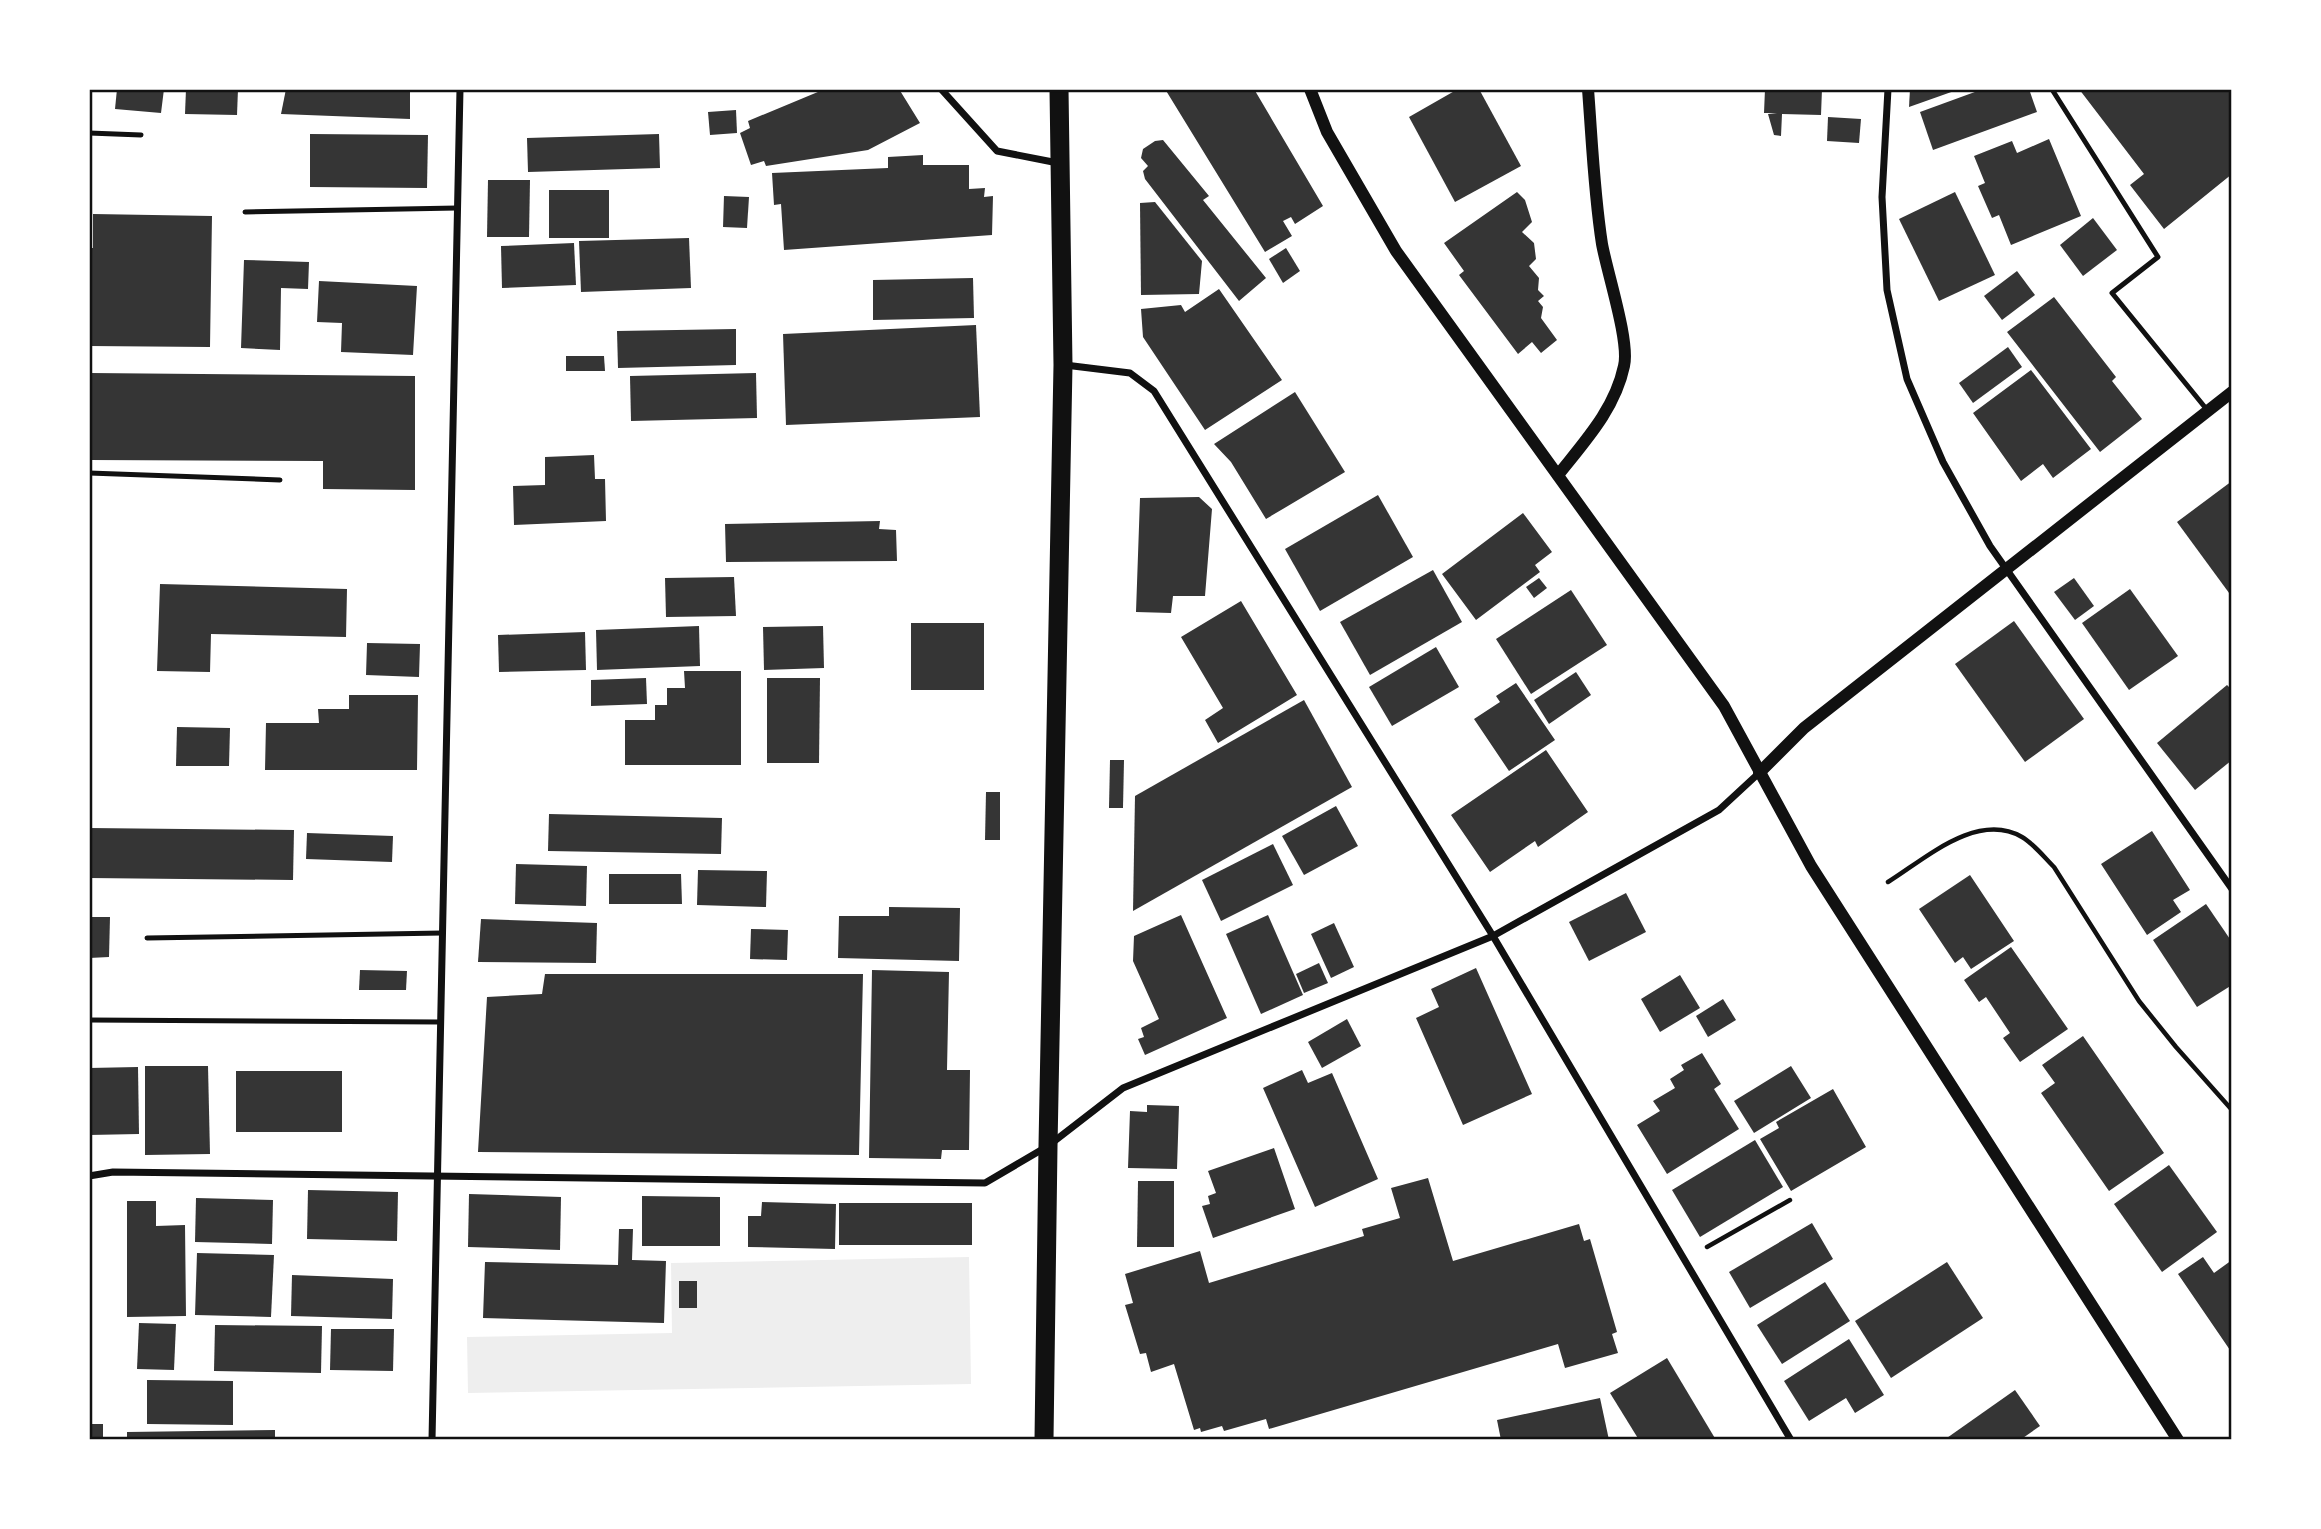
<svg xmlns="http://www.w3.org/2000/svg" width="2321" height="1529" font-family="Bitter,serif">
	<rect width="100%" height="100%" fill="#fff"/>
	<polygon fill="#eee" points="969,1257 971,1384 468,1393 467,1337 672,1333 671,1263"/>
	<g fill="#353535">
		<polygon points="117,89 164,89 161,113 115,109"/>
		<polygon points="186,89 238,89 237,115 185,114"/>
		<polygon points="286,89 410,89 410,119 281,114"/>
		<polygon points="825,89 899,89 920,123 868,150 766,166 764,161 751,165 740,133 750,128 748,121"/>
		<polygon points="1165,89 1254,89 1323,206 1295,224 1291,217 1283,221 1292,236 1265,252"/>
		<polygon points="1458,89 1479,89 1521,166 1455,202 1409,117"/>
		<polygon points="1765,89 1822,89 1821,115 1782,114 1781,136 1774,135 1768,114 1777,113 1764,113"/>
		<polygon points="1910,89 1957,89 1957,90 1909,107"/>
		<polygon points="1983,89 2029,89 2037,112 1933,150 1920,112"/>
		<polygon points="2079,89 2232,89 2232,174 2164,229 2130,185 2144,174"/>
		<polygon points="736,110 737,133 710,135 708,112"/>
		<polygon points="1828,117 1861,119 1859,143 1827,141"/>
		<polygon points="310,134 428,135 427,188 310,187"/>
		<polygon points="659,134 660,168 528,172 527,138"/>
		<polygon points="2049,139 2081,216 2011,245 1999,215 1992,218 1978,186 1985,183 1974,156 2012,141 2017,153"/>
		<polygon points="1163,140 1209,196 1203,200 1266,278 1239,301 1145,179 1143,171 1148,166 1141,158 1143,149 1155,141"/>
		<polygon points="923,155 923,165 969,165 969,189 985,188 984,197 993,196 992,235 784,250 781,204 774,205 772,173 888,168 888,157"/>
		<polygon points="488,180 530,180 529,237 487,237"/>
		<rect x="549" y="190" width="60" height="48"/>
		<polygon points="1517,192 1525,200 1532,222 1522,232 1534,243 1536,259 1529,266 1539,278 1538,290 1544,296 1538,301 1543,307 1541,318 1557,340 1541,353 1532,342 1518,354 1459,275 1464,271 1444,243"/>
		<polygon points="1955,192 1995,275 1939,301 1899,219"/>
		<polygon points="724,196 749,197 747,228 723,227"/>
		<polygon points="1155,202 1202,261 1199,294 1141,295 1140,203"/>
		<polygon points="93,214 212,216 210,347 89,346 89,248 93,248"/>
		<polygon points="2093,218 2117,250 2083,276 2060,245"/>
		<polygon points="689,238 691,288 581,292 579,241"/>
		<polygon points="574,243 576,285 502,288 501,246"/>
		<polygon points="1286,248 1300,271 1283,283 1269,259"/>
		<polygon points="244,260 309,262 308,289 281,288 280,350 241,348"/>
		<polygon points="2017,271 2035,295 2002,320 1984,296"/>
		<polygon points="973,278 974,318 873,320 873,280"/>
		<polygon points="319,281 417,286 413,355 341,352 342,323 317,322"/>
		<polygon points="1219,289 1282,380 1205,430 1143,337 1141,309 1181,305 1185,312"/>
		<polygon points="2054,297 2116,377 2112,381 2142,419 2100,452 2007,332"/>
		<polygon points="976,325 980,417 786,425 783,334"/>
		<polygon points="736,329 736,365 618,368 617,331"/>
		<polygon points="2008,347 2022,367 1973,403 1959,383"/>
		<polygon points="566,356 604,356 605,371 566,371"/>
		<polygon points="2031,370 2091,449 2053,478 2043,464 2021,481 1973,413"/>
		<polygon points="90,373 415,376 415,490 323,489 323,461 89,460"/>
		<polygon points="756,373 757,418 631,421 630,376"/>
		<polygon points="1295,392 1345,472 1266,519 1231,462 1214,444"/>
		<polygon points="594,455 595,479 605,479 606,521 514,525 513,486 545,485 545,457"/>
		<polygon points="2232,481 2232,597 2177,522"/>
		<polygon points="1378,495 1413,557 1320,611 1285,549"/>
		<polygon points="1199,497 1212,509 1205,596 1173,596 1171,613 1136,612 1140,498"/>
		<polygon points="1523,513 1552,552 1535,565 1540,572 1476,620 1442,574"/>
		<polygon points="880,521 879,529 896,530 897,561 726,562 725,524"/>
		<polygon points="1433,570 1462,622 1370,675 1340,622"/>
		<polygon points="734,577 736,616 666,617 665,578"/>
		<polygon points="1539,578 1547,588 1534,598 1526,587"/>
		<polygon points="2074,578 2094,606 2075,620 2054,592"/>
		<polygon points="160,584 347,589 346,637 211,634 210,672 157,671"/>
		<polygon points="2130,589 2178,656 2129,690 2082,623"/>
		<polygon points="1571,590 1607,645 1531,694 1496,639"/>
		<polygon points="1241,601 1297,695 1218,743 1205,720 1223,708 1181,637"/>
		<polygon points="2014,621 2084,719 2025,762 1955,664"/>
		<rect x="911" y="623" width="73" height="67"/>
		<polygon points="699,626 700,666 597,670 596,630"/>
		<polygon points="823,626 824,668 764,670 763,627"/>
		<polygon points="585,632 586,670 499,672 498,635"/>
		<polygon points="367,643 420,644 419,677 366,675"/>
		<polygon points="1436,647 1459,687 1392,726 1369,687"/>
		<polygon points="684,671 741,671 741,765 625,765 625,720 655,720 655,705 667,705 667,688 685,688"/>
		<polygon points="1576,672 1591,695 1549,724 1534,700"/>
		<polygon points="646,678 647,704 591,706 591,680"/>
		<polygon points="767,678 820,678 819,763 767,763"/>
		<polygon points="1516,683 1555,740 1509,771 1474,719 1500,702 1496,696"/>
		<polygon points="2227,685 2232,690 2232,760 2195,790 2157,743"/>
		<polygon points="349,695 418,695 417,770 265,770 266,723 319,723 318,709 349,709"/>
		<polygon points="1304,700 1352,787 1133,911 1135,796"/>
		<polygon points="177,727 230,728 229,766 176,766"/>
		<polygon points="1546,750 1588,812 1538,847 1535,841 1490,872 1451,815"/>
		<polygon points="1110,760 1124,760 1123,808 1109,808"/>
		<polygon points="986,792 1000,792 1000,840 985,840"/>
		<polygon points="1336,806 1358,846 1304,875 1282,836"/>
		<polygon points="549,814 722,818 721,854 548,851"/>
		<polygon points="89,828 294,830 293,880 89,878"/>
		<polygon points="2152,831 2190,890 2173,900 2181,912 2147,935 2101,864"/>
		<polygon points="307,833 393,836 392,862 306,859"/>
		<polygon points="1273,844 1293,885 1221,921 1202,880"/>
		<polygon points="516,864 587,866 586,906 515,904"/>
		<polygon points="698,870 767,871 766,907 697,905"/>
		<polygon points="609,874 681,874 682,904 609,904"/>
		<polygon points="1970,875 2014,941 1971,969 1963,957 1955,963 1919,909"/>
		<polygon points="1626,893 1646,932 1589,961 1569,922"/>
		<polygon points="2206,904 2232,942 2232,985 2197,1007 2153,940"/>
		<polygon points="889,907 960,908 959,961 838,958 839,916 889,916"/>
		<polygon points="1181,915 1227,1018 1145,1055 1138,1039 1144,1037 1141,1028 1159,1019 1133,961 1134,936"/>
		<polygon points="1268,915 1303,995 1261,1014 1226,934"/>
		<polygon points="89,917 110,917 109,957 89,958"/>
		<polygon points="481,919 597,923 596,963 478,962"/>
		<polygon points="1334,923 1354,967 1331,978 1311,934"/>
		<polygon points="751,929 788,930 787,960 750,959"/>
		<polygon points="2011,947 2068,1029 2020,1062 2003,1038 2010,1033 1986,997 1979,1002 1964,980"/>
		<polygon points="1319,963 1328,983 1304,993 1296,974"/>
		<polygon points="1476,968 1532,1094 1463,1125 1416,1018 1439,1007 1431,989"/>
		<polygon points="360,970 407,971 406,990 359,990"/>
		<polygon points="872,970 949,972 947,1070 970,1070 969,1150 942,1150 941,1159 869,1158"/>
		<polygon points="545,974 863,974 859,1155 478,1152 487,997 542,994"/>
		<polygon points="1680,975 1700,1008 1660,1032 1641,999"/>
		<polygon points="1723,999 1736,1020 1708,1037 1696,1016"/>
		<polygon points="1347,1019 1361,1046 1322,1068 1308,1042"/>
		<polygon points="2083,1036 2164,1153 2109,1191 2041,1093 2055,1083 2042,1065"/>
		<polygon points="1702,1053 1721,1084 1714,1089 1739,1129 1667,1174 1637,1125 1660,1111 1653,1101 1675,1088 1670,1079 1684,1070 1681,1065"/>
		<polygon points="145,1066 208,1066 210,1154 145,1155"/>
		<polygon points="1791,1066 1811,1098 1754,1133 1734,1101"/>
		<polygon points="138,1067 139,1134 89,1135 89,1068"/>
		<polygon points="1302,1070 1308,1083 1332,1073 1378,1179 1315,1207 1263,1088"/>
		<rect x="236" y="1071" width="106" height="61"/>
		<polygon points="1833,1089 1866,1147 1791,1191 1760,1139 1779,1128 1776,1122"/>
		<polygon points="1147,1105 1179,1106 1177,1169 1128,1168 1130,1111 1147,1112"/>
		<polygon points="1755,1140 1783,1187 1700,1237 1672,1190"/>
		<polygon points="1274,1148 1295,1209 1213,1238 1202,1206 1210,1204 1208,1196 1216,1193 1208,1171"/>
		<polygon points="2169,1165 2217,1232 2162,1272 2114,1204"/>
		<polygon points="1428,1178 1453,1261 1579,1224 1584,1241 1590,1239 1617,1332 1612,1334 1618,1353 1565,1368 1558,1344 1269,1429 1266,1419 1224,1431 1222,1426 1201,1432 1200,1428 1194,1430 1174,1364 1151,1372 1146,1353 1140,1354 1125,1305 1133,1303 1125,1274 1200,1251 1209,1283 1364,1236 1362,1229 1400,1218 1391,1188"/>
		<polygon points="1138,1181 1174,1181 1174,1247 1137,1247"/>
		<polygon points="308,1190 398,1192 397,1241 307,1239"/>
		<polygon points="469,1194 561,1197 560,1250 468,1247"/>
		<polygon points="642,1196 720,1197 720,1246 642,1246"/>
		<polygon points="196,1198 273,1200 272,1244 195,1242"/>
		<polygon points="127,1201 156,1201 156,1226 185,1225 186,1316 127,1317"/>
		<polygon points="762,1202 836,1204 835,1249 748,1247 748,1216 761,1216"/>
		<rect x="839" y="1203" width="133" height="42"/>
		<polygon points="1812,1223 1833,1259 1750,1308 1729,1272"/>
		<polygon points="619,1229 633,1229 632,1260 666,1261 664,1323 483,1318 485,1262 618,1265"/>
		<polygon points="197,1253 274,1255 271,1317 195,1315"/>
		<polygon points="2203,1257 2214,1273 2232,1260 2232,1353 2178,1274"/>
		<polygon points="1947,1262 1983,1318 1891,1378 1855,1321"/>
		<polygon points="292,1275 393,1279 392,1319 291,1316"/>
		<rect x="679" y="1281" width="18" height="27"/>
		<polygon points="1825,1282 1850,1321 1782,1364 1757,1325"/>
		<polygon points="139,1323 176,1324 174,1370 137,1369"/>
		<polygon points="215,1325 322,1326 321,1373 214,1371"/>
		<polygon points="331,1329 394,1329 393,1371 330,1370"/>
		<polygon points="1849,1339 1884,1395 1855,1413 1846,1398 1809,1421 1784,1381"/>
		<polygon points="1667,1358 1716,1440 1639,1440 1610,1393"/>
		<polygon points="147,1380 233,1381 233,1425 147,1424"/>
		<polygon points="2015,1390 2040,1426 2020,1440 1944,1440"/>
		<polygon points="1600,1398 1609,1440 1501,1440 1497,1420"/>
		<rect x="89" y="1424" width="14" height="16"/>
		<polygon points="275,1430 275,1440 127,1440 127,1432"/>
	</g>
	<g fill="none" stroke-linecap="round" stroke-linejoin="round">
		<g stroke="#111" stroke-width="4.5">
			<path d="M 1888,882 C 1925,859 1977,811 2022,837 C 2034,844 2044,857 2054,867 L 2139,1001 L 2176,1047 L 2232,1110"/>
			<polyline points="1707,1247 1790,1200"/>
		</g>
		<g stroke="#111" stroke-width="5">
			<polyline points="2053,91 2158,257 2112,293 2208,411"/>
			<polyline points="89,133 141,135"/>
			<polyline points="245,212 457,208"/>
			<polyline points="89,473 280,480"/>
			<polyline points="147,938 442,933"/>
			<polyline points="89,1020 440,1022"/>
		</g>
		<g stroke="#111" stroke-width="7">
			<polyline points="941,89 997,151 1058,163"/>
			<polyline points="1888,89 1882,197 1887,290 1907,379 1943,462 1990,546 2232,889"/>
			<polyline points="1065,365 1130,373 1154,391 1493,936 1791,1440"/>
			<polyline points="89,1176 113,1172 985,1183 1048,1146 1123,1088 1493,936 1719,810 1759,773"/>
			<polyline points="432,1440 460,89"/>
		</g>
		<g stroke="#111" stroke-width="12">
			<polyline points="1310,89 1327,132 1396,251 1724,706 1811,866 2178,1440"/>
			<path d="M 1558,475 C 1585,441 1615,409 1624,366 C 1630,342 1607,272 1602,244 C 1594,193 1592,141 1588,89"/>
			<polyline points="1759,773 1804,728 2232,392"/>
		</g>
		<polyline stroke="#111" stroke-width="19" points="1044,1440 1048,1146 1063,365 1059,89"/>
	</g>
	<rect width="2321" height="1529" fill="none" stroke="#ffffff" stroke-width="182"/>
	<rect x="91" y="91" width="2139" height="1347" fill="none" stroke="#111" stroke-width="2.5"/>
</svg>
